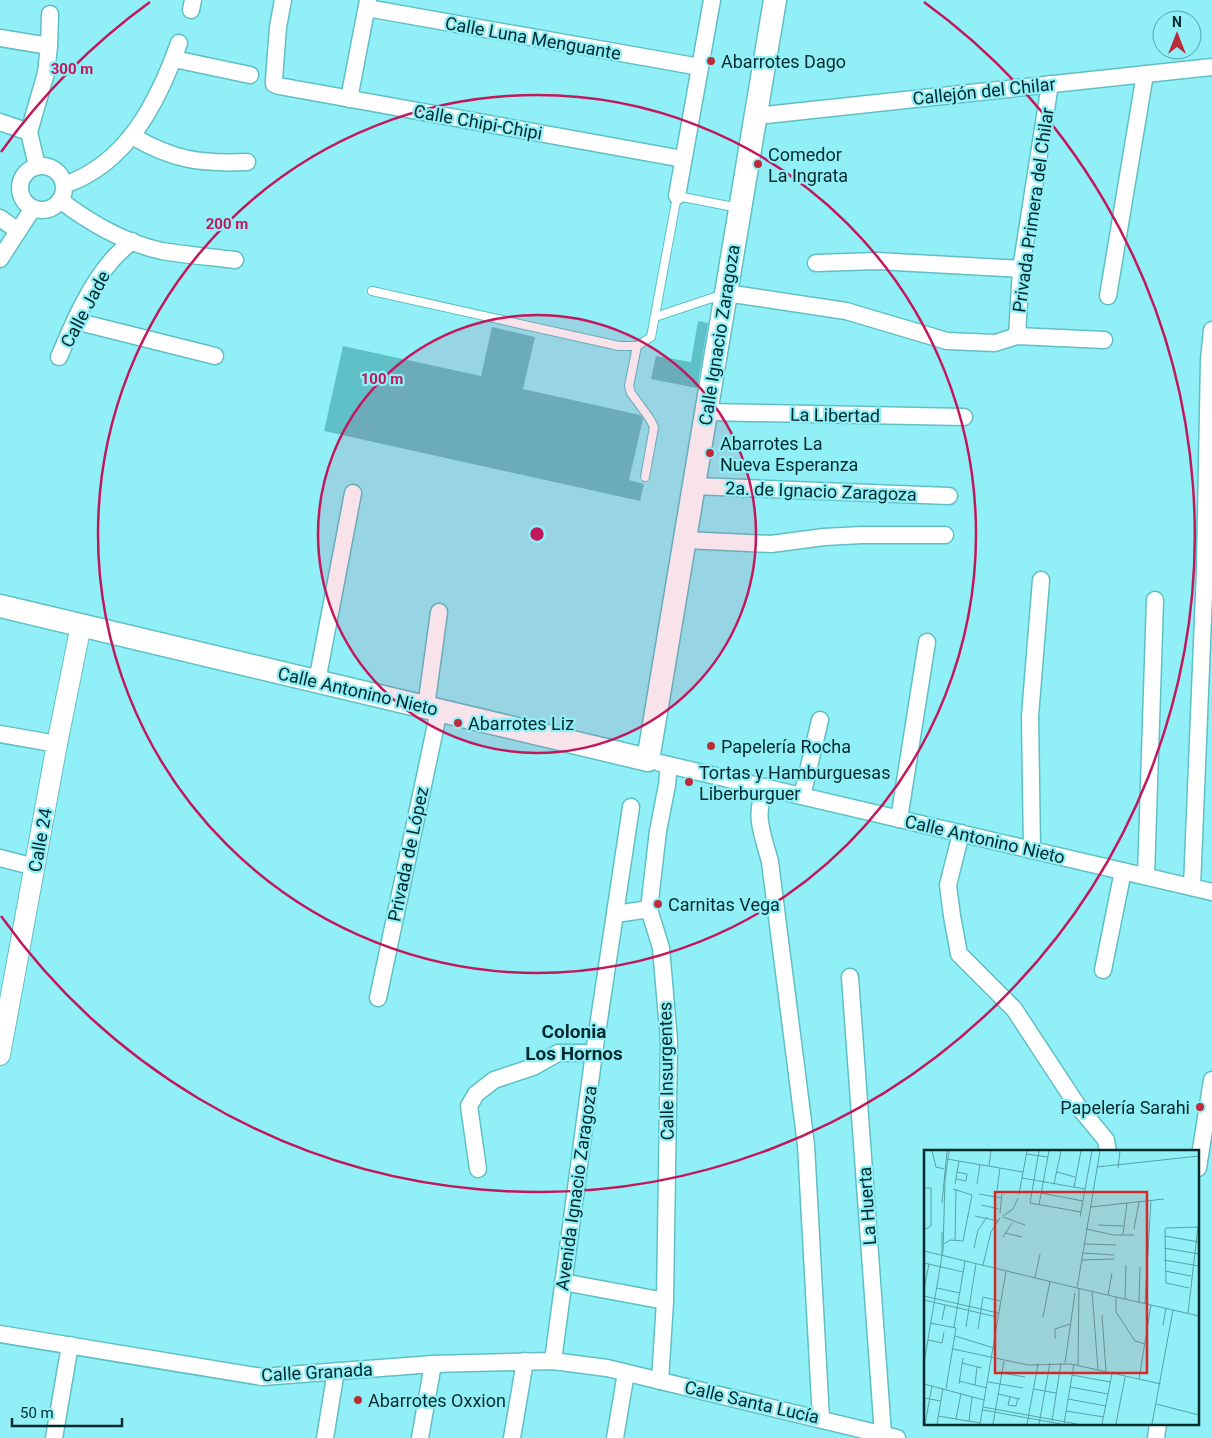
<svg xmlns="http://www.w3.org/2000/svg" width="1212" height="1438" font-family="Roboto,sans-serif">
	<rect width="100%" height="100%" fill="#91f0f7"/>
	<g fill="#60c0c7">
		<polygon points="698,321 708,323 697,388 651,379 656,356 691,362"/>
		<polygon points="492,327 535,337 523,389 640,415 643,419 629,480 644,484 640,501 324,431 343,346 481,376"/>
	</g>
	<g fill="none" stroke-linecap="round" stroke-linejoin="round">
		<g stroke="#60bfc6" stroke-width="10">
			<g id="service">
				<polyline points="372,291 619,346 637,346 651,337 677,196 739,208"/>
				<polyline points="655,317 724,294"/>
				<polyline points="637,346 629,386 631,393 650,419 654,427 645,477"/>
			</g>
		</g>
		<g stroke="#60bfc6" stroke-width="19">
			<g id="minor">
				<polyline points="283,0 278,27 274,80 274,84 279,86 683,159"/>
				<polyline points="367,8 700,67"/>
				<polyline points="191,10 193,0"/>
				<polyline points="0,38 49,46"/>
				<polyline points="174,59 250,75"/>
				<polyline points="349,99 368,0"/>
				<polyline points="756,116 1212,67"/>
				<polyline points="0,122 29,132"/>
				<path d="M 132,136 C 173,160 200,164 247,162"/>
				<circle cx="42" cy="188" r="22"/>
				<polyline points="37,166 29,132 46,73 49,46 50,14"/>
				<path d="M 64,185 C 127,164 158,102 179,43"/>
				<polyline points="677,196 712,0"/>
				<path d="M 60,200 C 90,223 125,243 162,251 C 186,255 211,257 235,260"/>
				<polyline points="0,218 18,231"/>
				<polyline points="0,259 33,208"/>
				<polyline points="816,263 877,261 1021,269"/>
				<polyline points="726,293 846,311 947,341 995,343 1017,336 1104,340"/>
				<polyline points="1108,296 1145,74"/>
				<polyline points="75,321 215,356"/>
				<polyline points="1017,336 1021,269 1050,84"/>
				<path d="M 59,357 C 73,324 88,288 112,260 C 118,253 125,247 132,241"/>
				<polyline points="706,412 964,417"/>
				<polyline points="694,486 949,496"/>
				<polyline points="685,540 771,544 824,537 862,535 945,535"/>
				<polyline points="317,681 353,493"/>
				<polyline points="426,707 439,612"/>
				<polyline points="0,734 57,744"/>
				<polyline points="660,763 1212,892"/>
				<path d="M 767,787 C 752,814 763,834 770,862 L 806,1145 L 821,1419"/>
				<polyline points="802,796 820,720"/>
				<polyline points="899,819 927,642"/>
				<polyline points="961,833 948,885 952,916 959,954 1014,1009 1077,1105 1106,1140 1108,1152"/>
				<polyline points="1032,850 1030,716 1041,580"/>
				<polyline points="0,858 35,867"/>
				<polyline points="1146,876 1155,600"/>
				<polyline points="1192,887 1205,569 1209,360 1212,330"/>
				<polyline points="616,914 649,909"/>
				<polyline points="1103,970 1123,871"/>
				<polyline points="850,977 883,1434"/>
				<polyline points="378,998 439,710"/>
				<polyline points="1198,1168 1212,1080"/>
				<polyline points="478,1169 469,1106 476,1094 494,1080 533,1067 558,1053 594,1053"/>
				<polyline points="563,1282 665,1301"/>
				<polyline points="0,1334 262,1377 433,1364 553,1361 607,1368 897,1438"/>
				<polyline points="553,1361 594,1053 631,807"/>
				<polyline points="660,1381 665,1301 669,1041 661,948 649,909 658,831 667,785 669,765"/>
				<polyline points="54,1438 70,1345"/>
				<polyline points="325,1438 336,1371"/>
				<polyline points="420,1438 433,1364"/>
				<polyline points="512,1438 525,1361"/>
				<polyline points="615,1438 626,1373"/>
				<polyline points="1156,1438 1158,1424"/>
			</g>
		</g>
		<g stroke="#60bfc6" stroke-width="22">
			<polyline id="tertiary" points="0,1055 57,744 81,625"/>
		</g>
		<g stroke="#60bfc6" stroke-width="25">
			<polyline id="secondary" points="0,606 648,760 775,0"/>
		</g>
		<use href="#service" stroke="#fff" stroke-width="8"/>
		<use href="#minor" stroke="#fff" stroke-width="16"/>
		<use href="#tertiary" stroke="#fff" stroke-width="20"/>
		<use href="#secondary" stroke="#fff" stroke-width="22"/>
	</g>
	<circle cx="537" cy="534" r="219" fill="#c2185b" fill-opacity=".12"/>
	<g fill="none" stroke="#c2185b" stroke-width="2.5">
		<circle cx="537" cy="534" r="219"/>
		<circle cx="537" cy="534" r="439"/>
		<path d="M1 152A658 658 0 0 1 150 2M924 2A658 658 0 1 1 1 916"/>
	</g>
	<g fill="#bb2b38" stroke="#91f0f7" stroke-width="2">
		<circle cx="711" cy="61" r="5"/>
		<circle cx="758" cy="164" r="5"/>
		<circle cx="710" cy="453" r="5"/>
		<circle cx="458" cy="723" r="5"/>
		<circle cx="711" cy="746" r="5"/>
		<circle cx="689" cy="782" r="5"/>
		<circle cx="658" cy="904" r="5"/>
		<circle cx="1200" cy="1107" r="5"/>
		<circle cx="358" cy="1400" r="5"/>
	</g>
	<g text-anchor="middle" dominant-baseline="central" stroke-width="4.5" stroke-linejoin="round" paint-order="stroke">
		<g font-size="18" fill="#002a2d" stroke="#91f0f7">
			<text transform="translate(533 38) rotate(10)">Calle Luna Menguante</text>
			<text transform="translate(984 91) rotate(-6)">Callejón del Chilar</text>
			<text transform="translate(478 122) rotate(10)">Calle Chipi-Chipi</text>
			<text transform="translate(1033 210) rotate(-82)">Privada Primera del Chilar</text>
			<text transform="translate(85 309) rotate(-62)">Calle Jade</text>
			<text transform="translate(719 335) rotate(-81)">Calle Ignacio Zaragoza</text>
			<text transform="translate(835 415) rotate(1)">La Libertad</text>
			<text transform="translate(821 491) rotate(2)">2a. de Ignacio Zaragoza</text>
			<text transform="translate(358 691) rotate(13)">Calle Antonino Nieto</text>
			<text transform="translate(985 839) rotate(13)">Calle Antonino Nieto</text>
			<text transform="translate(40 840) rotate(-80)">Calle 24</text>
			<text transform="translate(408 854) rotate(-78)">Privada de López</text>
			<text transform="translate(666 1071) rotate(-91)">Calle Insurgentes</text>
			<text transform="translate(576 1188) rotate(-82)">Avenida Ignacio Zaragoza</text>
			<text transform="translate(867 1206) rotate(-94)">La Huerta</text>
			<text transform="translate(317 1372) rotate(-3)">Calle Granada</text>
			<text transform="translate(752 1402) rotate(13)">Calle Santa Lucía</text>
		</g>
		<g font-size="18" fill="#002a2d" stroke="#91f0f7" text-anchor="start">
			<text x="721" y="61">Abarrotes Dago</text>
			<text x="768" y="154">Comedor<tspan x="768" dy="21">La Ingrata</tspan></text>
			<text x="720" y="443">Abarrotes La<tspan x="720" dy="21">Nueva Esperanza</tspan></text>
			<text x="468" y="723">Abarrotes Liz</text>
			<text x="721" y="746">Papelería Rocha</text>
			<text x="699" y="772">Tortas y Hamburguesas<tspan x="699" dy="21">Liberburguer</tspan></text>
			<text x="668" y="904">Carnitas Vega</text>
			<text x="1190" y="1107" text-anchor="end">Papelería Sarahi</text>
			<text x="368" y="1400">Abarrotes Oxxion</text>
		</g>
		<g font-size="19" font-weight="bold" fill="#002a2d" stroke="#91f0f7">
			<text x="574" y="1031">Colonia<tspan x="574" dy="22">Los Hornos</tspan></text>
		</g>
	</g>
	<g transform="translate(924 1150)">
		<rect width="275" height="275" fill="#91f0f7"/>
		<path fill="none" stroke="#57a1a6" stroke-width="1" d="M 8,1 L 12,17 L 20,19M 115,1 L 106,53 L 157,62M 102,4 L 124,7M 23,9 L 99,22M 65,16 L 67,1M 173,17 L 275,6M 194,18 L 196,1M 133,22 L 151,27M 98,28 L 161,39M 32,29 L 42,31 L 43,24 L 33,22M 31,34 L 35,11M 53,34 L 56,14M 130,34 L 137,1M 150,37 L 157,1M 0,38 L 7,38 L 7,76 L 0,80M 73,40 L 76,18M 117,43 L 159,51M 55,44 L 78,48M 95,44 L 103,1M 18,53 L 23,1M 57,55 L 75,59M 115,55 L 125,1M 167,57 L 240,49M 76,63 L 78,44M 51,66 L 74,71M 79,66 L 89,59 L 94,48M 79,67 L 101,75M 156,67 L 168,1M 174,75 L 199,76M 162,79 L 190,85 L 210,85M 210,79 L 215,52M 18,82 L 18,105M 81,83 L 98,87M 199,84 L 203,53M 241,86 L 275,92M 79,87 L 88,73M 31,91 L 32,40M 20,94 L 26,90 L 39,91 L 48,45 L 29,39M 161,94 L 192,95M 50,98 L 54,80 L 63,67M 240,98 L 275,104M 0,101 L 153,138 L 176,1M 159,103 L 190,105M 158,110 L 190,109M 240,110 L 275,116M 0,113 L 39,122M 59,115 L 67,82 L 76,68M 241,121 L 267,126M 111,128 L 116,104M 13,138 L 36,143M 153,138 L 275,166M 265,138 L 242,133 L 241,80 L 242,78 L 275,77M 0,139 L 5,114M 168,141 L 174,220M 184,145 L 188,123M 0,146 L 74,163M 192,147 L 192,162 L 211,191 L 221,194M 201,149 L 202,115M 0,150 L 73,167M 215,152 L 216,117M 221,153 L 227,50M 264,163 L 274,77M 178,165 L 182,222M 119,167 L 126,131M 18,170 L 21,155M 6,173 L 32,178 L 22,239M 239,175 L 242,158M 30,177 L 41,111M 42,177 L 52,114M 54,179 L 59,147 L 76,151M 31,186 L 70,198M 131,189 L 131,179 L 146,174M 4,190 L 18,193 L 20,182M 29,199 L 104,215 L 147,214 L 237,234M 0,213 L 19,100 L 21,30 L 25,1M 38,213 L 58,218M 141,213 L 151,143M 154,215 L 155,138M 78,223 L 101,227M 148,225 L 186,232M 215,229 L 227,155M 35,231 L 63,238M 64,232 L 99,238M 0,234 L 60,250M 35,234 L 39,208M 51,235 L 53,217M 146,237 L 184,244M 109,239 L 132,243M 74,244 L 96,249M 86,247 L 84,255 L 92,256 L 94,248M 0,248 L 17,251M 144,249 L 182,256M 232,254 L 275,265M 59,257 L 153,274M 59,260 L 137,274M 142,261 L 180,267M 14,266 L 56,273M 32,269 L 37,243M 45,271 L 48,247M 128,271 L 137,213M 1,274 L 8,236M 13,274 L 19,238M 56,274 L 82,121M 69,274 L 80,211M 103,274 L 114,214M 115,274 L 126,213M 140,274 L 150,214M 178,274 L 188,224M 192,274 L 201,227M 228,274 L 249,160"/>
		<path fill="#d62828" fill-opacity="0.15" stroke="#d62828" stroke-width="2.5" d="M 71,42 L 223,42 L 223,223 L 71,223 Z"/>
		<rect width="275" height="275" fill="none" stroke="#002a2d" stroke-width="2.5"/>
	</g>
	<circle cx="537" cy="534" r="8" fill="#c2185b" stroke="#91f0f7" stroke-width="2.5"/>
	<g font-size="15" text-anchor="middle" font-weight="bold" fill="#c2185b" stroke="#91f0f7" stroke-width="4.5" stroke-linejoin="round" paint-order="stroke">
		<text x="72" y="74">300 m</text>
		<text x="227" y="229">200 m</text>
		<text x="382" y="384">100 m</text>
	</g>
	<g transform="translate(1177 35)"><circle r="24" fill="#91f0f7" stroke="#57a1a6"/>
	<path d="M0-4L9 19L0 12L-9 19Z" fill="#bb2b38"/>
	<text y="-8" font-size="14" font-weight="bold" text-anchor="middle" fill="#002a2d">N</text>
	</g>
	<path d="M12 1418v8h110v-8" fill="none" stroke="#002a2d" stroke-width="2.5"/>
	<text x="20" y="1418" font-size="15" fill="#002a2d" stroke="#91f0f7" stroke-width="4" paint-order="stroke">50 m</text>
</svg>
